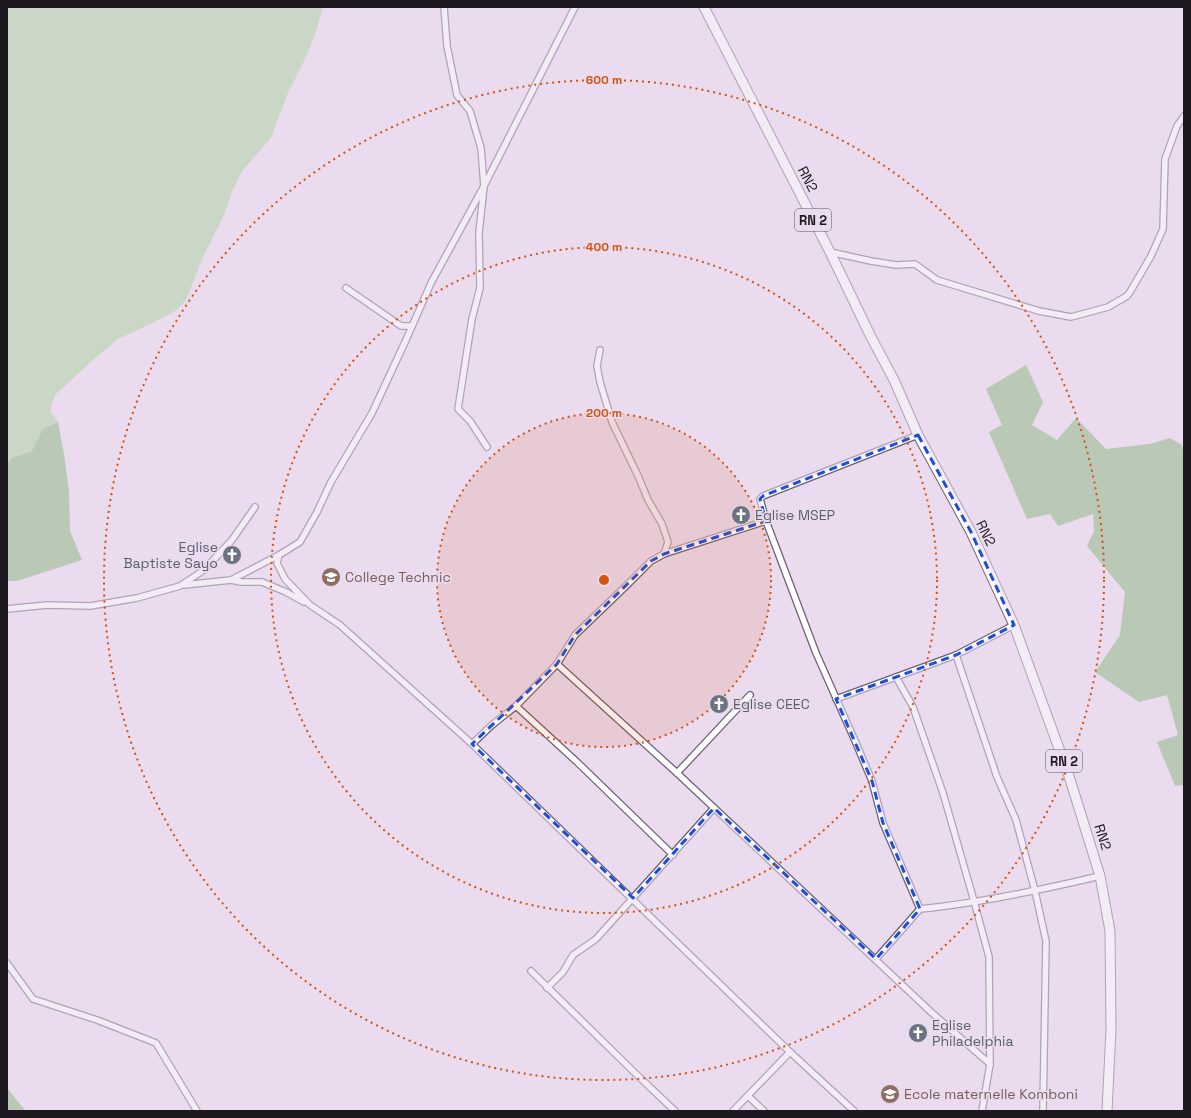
<svg xmlns="http://www.w3.org/2000/svg" width="1191" height="1118" font-family="'Space Grotesk',sans-serif">
	<rect width="100%" height="100%" fill="#eadbef"/>
	<polygon fill="#a5d397" points="7,7 323,7 316,31 308,53 287,95 271,138 242,171 232,192 224,215 203,257 186,300 175,311 151,324 118,339 93,360 55,395 50,411 58,422 50,425 32,451 12,458 7,464"/>
	<g fill="#81b171">
		<polygon points="1026,365 1043,402 1032,425 1057,440 1076,418 1106,449 1150,444 1170,438 1182,445 1184,454 1184,785 1175,786 1157,742 1178,735 1167,695 1139,702 1095,672 1120,635 1125,592 1087,546 1094,531 1093,514 1058,526 1050,514 1027,519 989,432 1002,425 986,389"/>
		<polygon points="58,422 64,454 69,492 70,531 82,560 17,581 7,581 7,464 12,458 32,451 43,429"/>
		<polygon points="7,1088 24,1109 25,1111 7,1111"/>
	</g>
	<g fill="none" stroke-linecap="round" stroke-linejoin="round">
		<g stroke="#6c5f71" stroke-width="8">
			<g id="street">
				<polyline points="444,7 447,46 457,95 470,111 481,148 484,186 479,233 480,288 472,319 458,409 470,421 487,447"/>
				<polyline points="830,252 871,261 896,265 915,264 937,280 1039,311 1071,317 1108,307 1127,296 1130,292 1151,256 1163,229 1165,159 1177,126 1184,116"/>
				<polyline points="346,288 401,326 412,326"/>
				<polyline points="600,350 597,366 600,382 612,422 639,478 648,500 662,524 668,542 664,554"/>
				<polyline points="918,435 763,496 760,499 766,521 816,653 856,743 872,781 883,823 920,909"/>
				<polyline points="279,555 277,563 285,579 310,605 340,625 472,744 790,1052 854,1111"/>
				<polyline points="231,580 279,555 300,542 317,512 331,482 372,413 406,340 431,283 484,186 575,7"/>
				<polyline points="184,585 231,580 241,582 262,582 286,592 304,602"/>
				<polyline points="7,609 47,605 90,606 137,598 180,586 204,570 232,540 255,507"/>
				<polyline points="956,655 997,777 1016,820 1035,891 1046,941 1043,1111"/>
				<polyline points="557,664 677,773 931,1012 990,1064"/>
				<polyline points="896,677 913,707 943,793 974,901 989,957 990,1064 982,1111"/>
				<polyline points="836,699 956,655 1014,625"/>
				<polyline points="516,706 577,762 673,855"/>
				<polyline points="472,744 492,725 516,706 557,664 575,635 625,587 651,561 664,554 766,521"/>
				<polyline points="677,773 750,695"/>
				<path d="M 876,959 L 920,909 C 981,903 1041,890 1100,876"/>
				<polyline points="7,963 33,999 97,1020 156,1043 197,1111"/>
				<polyline points="531,971 635,1073 675,1111"/>
				<polyline points="547,988 563,972 573,955 596,939 714,808"/>
				<polyline points="748,1096 764,1111"/>
				<polyline points="733,1111 790,1052"/>
			</g>
		</g>
		<g stroke="#6c5f71" stroke-width="11">
			<polyline id="primary" points="704,7 830,252 871,337 894,380 918,435 971,532 1014,625 1069,776 1100,876 1110,931 1111,1029 1107,1111"/>
		</g>
		<use href="#street" stroke="#fff" stroke-width="5.5"/>
		<use href="#primary" stroke="#fff" stroke-width="9"/>
	</g>
	<path d="M0 0H1191V1118H0ZM 918,435 L 971,532 L 1014,625 L 956,655 L 836,699 L 872,781 L 883,823 L 920,909 L 876,959 L 714,808 L 633,898 L 472,744 L 557,664 L 575,635 L 651,561 L 664,554 L 766,521 L 760,499 L 763,496 Z" fill="#eadbef" fill-opacity=".55" fill-rule="evenodd"/>
	<path fill="none" stroke="#1d4ed8" stroke-width="3" stroke-dasharray="8 5" stroke-linejoin="round" d="M 918,435 L 971,532 L 1014,625 L 956,655 L 836,699 L 872,781 L 883,823 L 920,909 L 876,959 L 714,808 L 633,898 L 472,744 L 557,664 L 575,635 L 651,561 L 664,554 L 766,521 L 760,499 L 763,496 Z"/>
	<circle cx="604" cy="580" r="167" fill="#d4530e" fill-opacity=".12"/>
	<g fill="none" stroke="#d4530e" stroke-width="2" stroke-dasharray="2 4">
		<circle cx="604" cy="580" r="167"/>
		<circle cx="604" cy="580" r="333"/>
		<circle cx="604" cy="580" r="500"/>
	</g>
	<defs>
		<g id="church-disc" transform="scale(1)"><circle r="9.5" fill="#6b7280" stroke="#eadbef"/><path d="M-1.2-6h2.4v3.5h3.3v2.4h-3.3V6h-2.4V-.1h-3.3v-2.4h3.3Z" fill="#fff"/></g>
		<g id="university-disc" transform="scale(1)"><circle r="9.5" fill="#8d6e63" stroke="#eadbef"/><path d="M0-5L7-2L0 1L-7-2ZM-4 1L0 2.5L4 1V4Q0 6-4 4Z" fill="#fff"/></g>
		<g id="school-disc" transform="scale(1)"><circle r="9.5" fill="#8d6e63" stroke="#eadbef"/><path d="M0-5L7-2L0 1L-7-2ZM-4 1L0 2.5L4 1V4Q0 6-4 4Z" fill="#fff"/></g>
	</defs>
	<g fill-rule="evenodd">
		<use href="#church-disc" x="741" y="515"/>
		<use href="#church-disc" x="232" y="555"/>
		<use href="#university-disc" x="331" y="577"/>
		<use href="#church-disc" x="719" y="704"/>
		<use href="#church-disc" x="918" y="1033"/>
		<use href="#school-disc" x="890" y="1094"/>
	</g>
	<g text-anchor="middle" dominant-baseline="central" stroke-width="3" stroke-linejoin="round" paint-order="stroke">
		<g fill="#eadbef" stroke="#5b535e" stroke-width="1">
			<rect x="795" y="209" width="36" height="22" rx="3"/>
			<rect x="1046" y="750" width="36" height="22" rx="3"/>
		</g>
		<g font-size="13" font-weight="bold" fill="#1e1920">
			<text x="813" y="220">RN 2</text>
			<text x="1064" y="761">RN 2</text>
		</g>
		<g font-size="14" fill="#1e1920" stroke="#eadbef">
			<text transform="translate(808 179) rotate(63)">RN2</text>
			<text transform="translate(986 533) rotate(64)">RN2</text>
			<text transform="translate(1103 837) rotate(73)">RN2</text>
		</g>
		<g font-size="14" fill="#5b616d" stroke="#eadbef" text-anchor="start">
			<text x="755" y="515">Eglise MSEP</text>
			<text x="218" y="547" text-anchor="end">Eglise<tspan x="218" dy="16">Baptiste Sayo</tspan></text>
			<text x="733" y="704">Eglise CEEC</text>
			<text x="932" y="1025">Eglise<tspan x="932" dy="16">Philadelphia</tspan></text>
		</g>
		<g font-size="14" fill="#785e54" stroke="#eadbef" text-anchor="start">
			<text x="345" y="577">College Technic</text>
			<text x="904" y="1094">Ecole maternelle Komboni</text>
		</g>
	</g>
	<circle cx="604" cy="580" r="6" fill="#d4530e" stroke="#eadbef" stroke-width="2"/>
	<g font-size="12" text-anchor="middle" font-weight="bold" fill="#d4530e" stroke="#eadbef" stroke-width="3" stroke-linejoin="round" paint-order="stroke">
		<text x="604" y="84">600 m</text>
		<text x="604" y="251">400 m</text>
		<text x="604" y="417">200 m</text>
	</g>
	<rect width="1191" height="1118" fill="none" stroke="#1e1920" stroke-width="16"/>
</svg>
